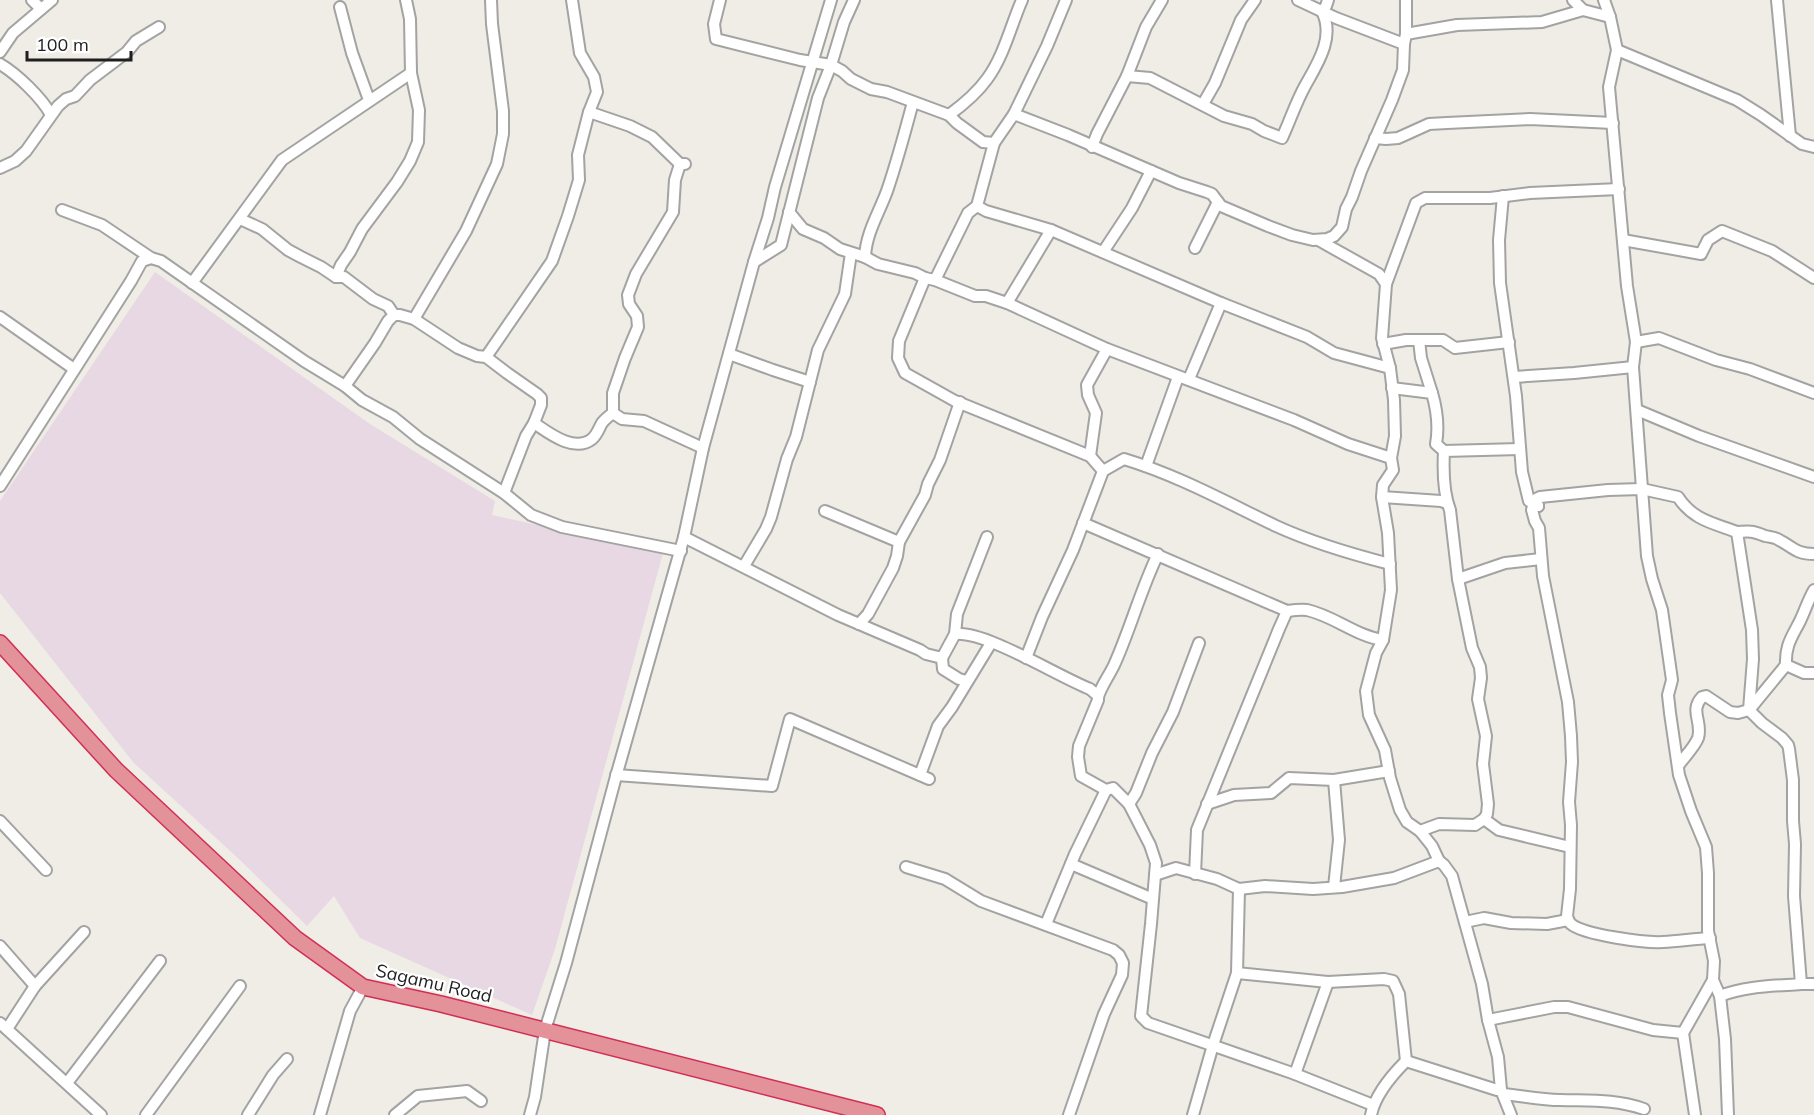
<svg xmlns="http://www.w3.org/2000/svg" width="1814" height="1115" font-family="Mulish,sans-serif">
	<rect width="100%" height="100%" fill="#efede6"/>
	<polygon fill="#e8d8e3" points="155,272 370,424 495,501 492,515 663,553 555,949 532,1015 360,938 334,896 307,926 240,860 133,762 0,593 0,501"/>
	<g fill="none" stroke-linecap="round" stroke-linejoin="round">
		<g stroke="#a3a3a3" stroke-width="14">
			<g id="minor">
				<polyline points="32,0 41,9"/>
				<polyline points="720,0 714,24 716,39 800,60 831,65 842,71 851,79 871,89 887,92 949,115 957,123 983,142 994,143 1014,114 1068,135 1179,183 1207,192 1212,194 1221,206 1268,226 1292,235 1313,240 1327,239 1334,236 1342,227 1346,209 1352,197 1361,171 1392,100 1403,70 1404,44 1406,34 1406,0"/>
				<polyline points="1298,0 1336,18 1404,44"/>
				<polyline points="1573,0 1583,10 1610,17"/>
				<polyline points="1604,0 1610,17 1617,50 1609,87 1627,286 1636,342 1633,367 1647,556 1652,579 1662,610 1672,680 1668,695 1670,713 1679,775 1691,811 1706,847 1708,873 1708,931 1714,961 1713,980 1720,996 1725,1039 1728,1115"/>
				<polyline points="1777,0 1790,136"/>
				<polyline points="340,7 352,53 369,100"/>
				<polyline points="1406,34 1457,25 1542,22 1583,10"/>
				<polyline points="1617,50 1737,100 1761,115 1802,144 1814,147"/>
				<polyline points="0,52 13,33 52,0"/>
				<path d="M 0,64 C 17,74 42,98 51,115"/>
				<path d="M 1127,76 L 1150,78 L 1224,116 L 1252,124 L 1264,131 L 1282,138 C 1290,121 1296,102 1305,86 C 1318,63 1335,37 1322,11 L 1326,6 L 1328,0"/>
				<polyline points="1203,104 1215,83 1241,20 1255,0"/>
				<polyline points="589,112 630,126 652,137 680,164 685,164"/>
				<polyline points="1014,114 1047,46 1066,0"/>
				<path d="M 949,115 C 964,104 977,93 987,79 C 1004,56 1011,25 1022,0"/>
				<polyline points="1375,138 1386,139 1398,138 1429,124 1447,123 1530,119 1613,123"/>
				<polyline points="1092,147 1097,134 1127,76 1146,27 1162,0"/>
				<polyline points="680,164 675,180 673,212 636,274 628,295 629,304 637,316 638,327 625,358 613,393 613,413 622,419 644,421 703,448"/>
				<polyline points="0,168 15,161 26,151 58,106 66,99 75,96 90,80 127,52 136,41 159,27"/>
				<polyline points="1503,196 1499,240 1500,283 1516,396 1522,472 1529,501 1538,506"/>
				<polyline points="977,206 994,143"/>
				<polyline points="62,210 102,225 151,258 161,261 304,361 345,386 362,400 393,417 420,439 504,493 531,515 562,527 681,551"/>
				<polyline points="789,212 803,229 824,238 840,249 865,257 878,264 915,273 925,278 935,280 975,296 986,296 1007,303 1107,349 1294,420 1348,444 1391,458"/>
				<polyline points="240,219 262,229 288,250 301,257 321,267 336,277 344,277 373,299 388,306 394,315"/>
				<polyline points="1623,240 1701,254 1708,240 1722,231 1772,251 1814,278"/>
				<polyline points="1320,241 1379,274 1386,284 1416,203 1425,198 1490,198 1530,193 1619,189"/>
				<polyline points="1195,248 1218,202"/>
				<polyline points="1103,252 1132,208 1151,171"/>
				<path d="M 865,257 C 866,233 879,213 887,191 C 897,162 905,132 913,102"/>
				<polyline points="754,262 768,218 775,187 831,0"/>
				<polyline points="336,277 341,265 350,252 362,229 397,182 410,161 418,142 419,110 411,73 410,19 406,0"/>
				<polyline points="925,278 899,341 898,358 905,373 955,401 1090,456 1103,471"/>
				<polyline points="935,280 968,213 977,206 986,211 1051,230 1221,303 1307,337 1334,353 1390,368"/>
				<polyline points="192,283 282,160 411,73"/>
				<polyline points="1386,284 1382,338 1390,368 1394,400 1395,436 1391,458 1393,470 1383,485 1382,497 1388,533 1391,590 1383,640 1376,653 1366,691 1369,715 1385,750 1390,778 1400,810 1407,822 1420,831 1432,846 1439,861 1444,865 1452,876 1482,984 1488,1020 1498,1057 1501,1090 1511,1115"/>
				<polyline points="1007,303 1051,230"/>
				<polyline points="0,317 74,369"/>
				<polyline points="414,319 466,231 497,164 503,134 503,111 492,24 491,0"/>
				<polyline points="1419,340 1443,340 1455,348 1509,342"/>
				<polyline points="1636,342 1659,338 1716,360 1750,369 1814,393"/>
				<polyline points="1383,344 1406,340 1419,340 1421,358 1432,393"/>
				<polyline points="729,354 773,370 810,382"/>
				<polyline points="486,357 552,261 568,216 579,180 578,155 589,112 597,92 594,77 580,53 572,0"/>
				<polyline points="1514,377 1574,373 1633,367"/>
				<polyline points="1189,379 1221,303"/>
				<polyline points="345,386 375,343 388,321 394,315 400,315 414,319 458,348 477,356 486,357 507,373 537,394 541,398 541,405 534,423 526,436 504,493"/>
				<path d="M 1392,388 L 1432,393 C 1437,410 1439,427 1436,444 L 1444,451 C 1443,470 1443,492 1450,510 L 1458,579 L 1472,648 L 1480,667 L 1481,678 L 1478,699 L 1486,736 L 1483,764 L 1488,804 L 1487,814 L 1484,819 L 1475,825 L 1439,824 L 1420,831"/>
				<polyline points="1637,410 1699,436 1814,477"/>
				<path d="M 534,423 C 549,433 574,453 592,439 C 597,435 599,428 602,423 C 605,419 609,416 613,413"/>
				<polyline points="1444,451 1520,449"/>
				<polyline points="1090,456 1096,413 1088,395 1087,385 1107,349"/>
				<polyline points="1146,466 1178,377"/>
				<polyline points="0,486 131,281 142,261 151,258"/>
				<polyline points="1382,497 1441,501 1447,503"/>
				<path d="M 1538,506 L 1533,506 L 1532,510 L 1535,521 L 1539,528 L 1543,576 L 1568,702 L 1571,736 L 1572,762 L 1569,802 L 1571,825 L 1570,889 L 1567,916 C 1568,919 1568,921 1571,924 C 1584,935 1645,943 1663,942 C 1679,941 1694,939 1710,938"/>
				<path d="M 1538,506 L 1536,499 L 1540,497 L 1608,490 L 1642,489 L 1678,497 C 1693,520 1713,523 1737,532"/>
				<polyline points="825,511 899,542"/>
				<path d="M 1083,523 L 1287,611 C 1294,610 1301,609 1307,610 C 1334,616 1356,636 1383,640"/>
				<polyline points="684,537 838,615 920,650 926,654 942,658 955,634 957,614 987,537"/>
				<path d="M 1158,554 C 1141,589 1131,627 1115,663 C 1111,673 1097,692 1098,700 L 1079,746 L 1078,757 L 1081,776 L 1106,790 L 1113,788 L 1129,804 L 1150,845 L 1156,863 L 1151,924 L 1141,1016 L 1148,1023 L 1295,1074 L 1373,1105"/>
				<polyline points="744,566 766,529 771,517 787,459 796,437 818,350 845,294 851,253"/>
				<polyline points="1458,579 1505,563 1541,559"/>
				<polyline points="859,624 868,614 893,568 897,556 899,542 925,495 928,484 940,460 960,402"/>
				<path d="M 955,634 C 986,631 1057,676 1090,689 L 1097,695"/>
				<polyline points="942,658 943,669 959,679 967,681"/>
				<path d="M 1026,658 L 1042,617 L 1073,550 L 1103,471 L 1124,459 C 1177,475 1226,502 1276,526 C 1313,543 1351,554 1390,564"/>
				<polyline points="1786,665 1804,673 1814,673"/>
				<path d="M 1678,766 C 1684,757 1694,748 1698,738 C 1703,722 1689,711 1702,697 L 1706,696 L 1730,712 L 1738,713 L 1749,710 L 1786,665 C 1785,645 1792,637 1800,621 C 1805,611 1808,600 1814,590"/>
				<polyline points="616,775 772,786 790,719 929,779"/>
				<polyline points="920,775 938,726 952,707 991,643"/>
				<polyline points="1129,804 1136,793 1152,753 1173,712 1199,643"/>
				<polyline points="1207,804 1234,795 1271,793 1289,778 1334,780 1389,771"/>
				<polyline points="1484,819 1499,830 1570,847"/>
				<polyline points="0,821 46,870"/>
				<polyline points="1071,864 1153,899"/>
				<polyline points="906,867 945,879 981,901 1113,950 1119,955 1123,963 1122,975 1104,1014 1069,1115"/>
				<polyline points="1195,874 1197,830 1279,629 1287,611"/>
				<polyline points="1155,875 1176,868 1217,879 1239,889 1265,886 1313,889 1342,887 1394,878 1439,861"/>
				<polyline points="1334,887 1339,840 1334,780"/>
				<polyline points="1465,922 1484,918 1511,923 1547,924 1568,920"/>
				<polyline points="1046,924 1075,854 1106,790"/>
				<polyline points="0,946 35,986"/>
				<polyline points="1237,973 1328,982 1384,979 1393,981 1399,994 1406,1061"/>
				<polyline points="1801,984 1814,984"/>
				<path d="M 1720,996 C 1745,986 1774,986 1801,984 L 1794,896 L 1795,844 L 1793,821 L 1793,780 L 1789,749 L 1788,745 L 1782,738 L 1762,723 L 1749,710 L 1753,659 L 1752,630 L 1737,532 C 1750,531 1753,531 1765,536 C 1770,537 1775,537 1779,540 C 1793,547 1796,554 1814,554"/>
				<polyline points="1488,1020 1554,1007 1568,1007 1653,1030 1683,1033 1713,980"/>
				<polyline points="0,1023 101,1115"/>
				<polyline points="7,1029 35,986 84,932"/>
				<polyline points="1683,1033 1695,1115"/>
				<polyline points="1295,1074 1328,982"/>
				<polyline points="67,1083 160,961"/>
				<path d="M 1504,1094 C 1523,1096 1542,1100 1560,1100 C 1590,1101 1615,1099 1644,1109"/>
				<polyline points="146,1115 240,986"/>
				<polyline points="248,1115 273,1075 287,1059"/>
				<polyline points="320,1115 350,1011 363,987"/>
				<polyline points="395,1115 418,1096 467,1091 481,1101"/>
				<polyline points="530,1115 535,1097 545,1030 566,963 615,780 684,537 703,448 754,262 781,245 818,98 831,65 844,22 854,0"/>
				<polyline points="1193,1115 1213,1045 1237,973 1239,889"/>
				<path d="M 1371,1115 C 1375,1095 1391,1076 1406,1061 L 1497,1090 L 1501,1090"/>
			</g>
		</g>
		<g stroke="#d22e55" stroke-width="18">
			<polyline id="highway" points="0,643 116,770 295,938 363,987 441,1004 877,1115"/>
		</g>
		<use href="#minor" stroke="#fff" stroke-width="10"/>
		<use href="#highway" stroke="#e29298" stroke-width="15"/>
	</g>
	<g text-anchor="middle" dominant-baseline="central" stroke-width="4.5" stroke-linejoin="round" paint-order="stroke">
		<g font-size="18" fill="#1f1f1f" stroke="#fff">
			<text transform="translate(434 983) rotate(13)">Sagamu Road</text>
		</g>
	</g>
	<path d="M27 51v9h104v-9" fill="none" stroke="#1f1f1f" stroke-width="3"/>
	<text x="36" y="51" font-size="18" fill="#1f1f1f" stroke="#ffffff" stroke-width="4.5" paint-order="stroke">100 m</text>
</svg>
